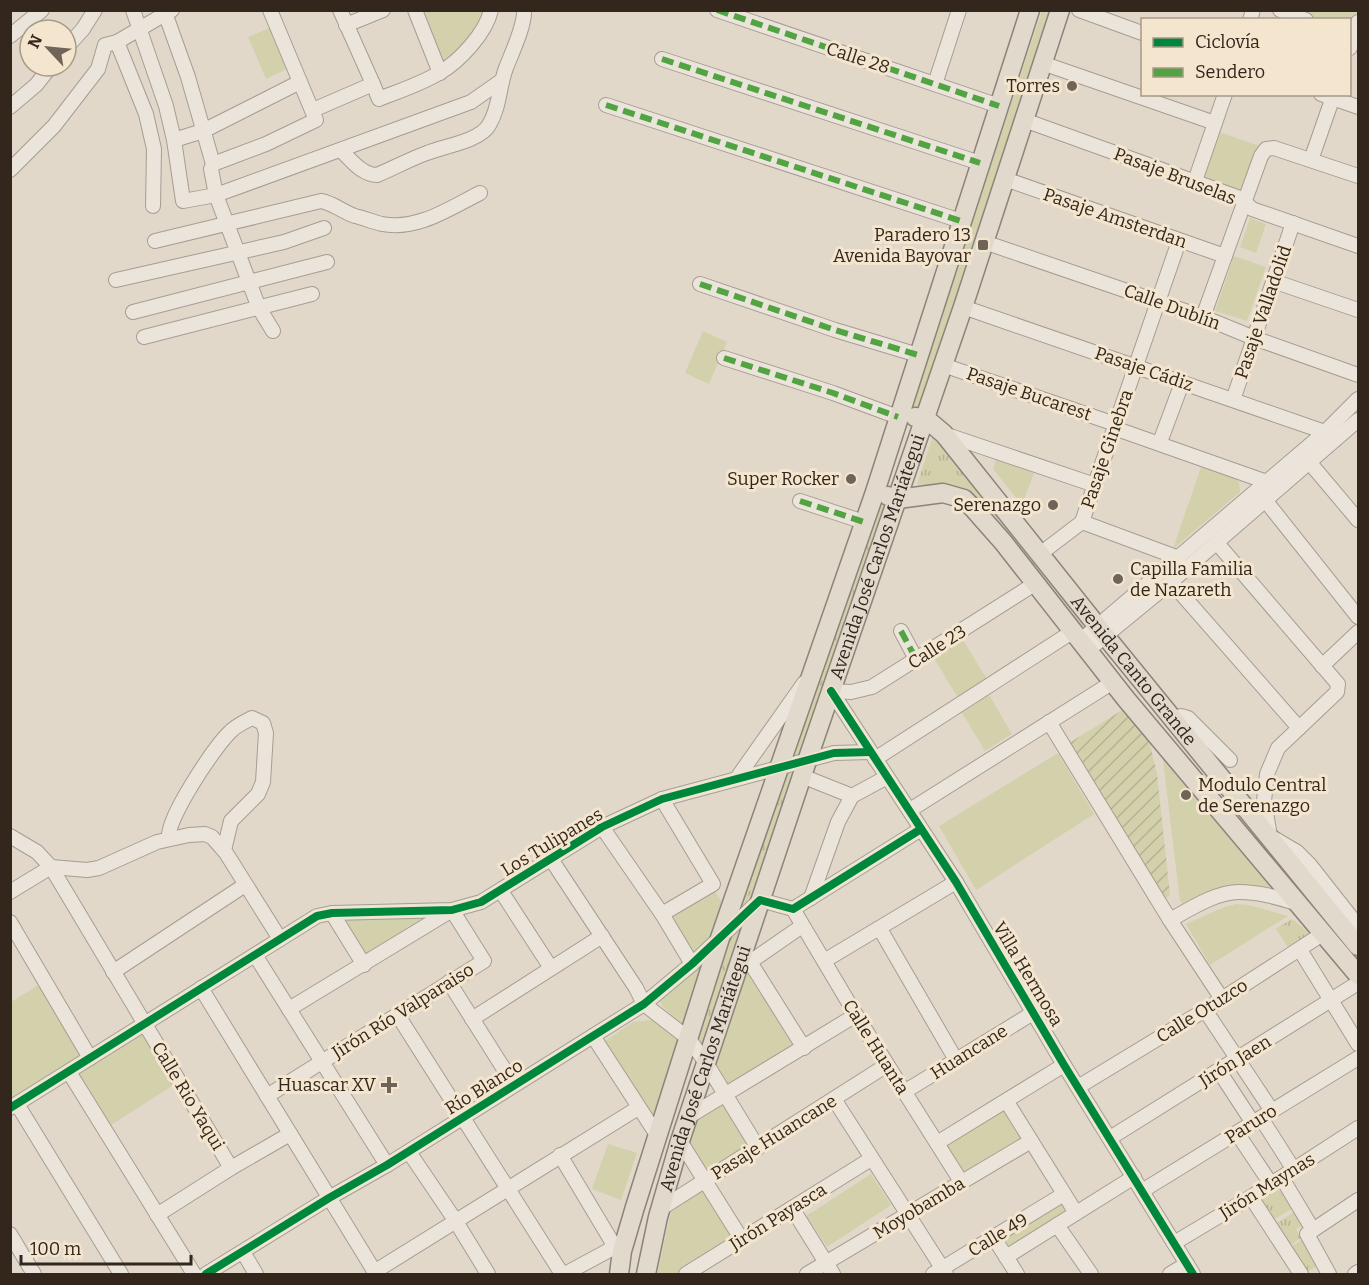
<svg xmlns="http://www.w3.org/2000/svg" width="1369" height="1285" font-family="Bitter,serif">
	<defs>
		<pattern id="grass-tufts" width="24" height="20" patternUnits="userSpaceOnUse" patternTransform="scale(1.5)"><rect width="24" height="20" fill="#d3d0ac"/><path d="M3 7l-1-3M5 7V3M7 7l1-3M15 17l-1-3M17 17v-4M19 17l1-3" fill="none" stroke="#b6b293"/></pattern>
		<pattern id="garden-furrows" width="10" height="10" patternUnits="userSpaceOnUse" patternTransform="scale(1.5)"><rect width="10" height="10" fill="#d3d0ac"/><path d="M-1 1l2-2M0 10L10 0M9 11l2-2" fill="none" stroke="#b6b293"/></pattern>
	</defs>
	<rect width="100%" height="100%" fill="#e2d8ca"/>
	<g fill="url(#grass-tufts)">
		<polygon points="934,433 1089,625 1081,631 966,492 917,484"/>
		<polygon points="882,504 886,506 806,755 792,759 877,506"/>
		<polygon points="798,768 756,902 738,912 786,770"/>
		<polygon points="1291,919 1295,921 1311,935 1289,949 1276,929"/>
		<polygon points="748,922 705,1049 697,1040 730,937"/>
		<polygon points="1277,1187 1292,1209 1273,1220 1260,1198"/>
		<polygon points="1294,1212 1303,1225 1296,1229 1301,1238 1289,1246 1275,1224"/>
		<polygon points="1302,1240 1317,1266 1306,1273 1290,1247"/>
	</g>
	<g fill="#d3d0ac">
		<polygon points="417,11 486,11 483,22 445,66"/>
		<polygon points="1042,11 1056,11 926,409 910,407"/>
		<polygon points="1295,11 1358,11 1358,16 1350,30 1350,20 1320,19"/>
		<polygon points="272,27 289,68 266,79 248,37"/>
		<polygon points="1216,131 1260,146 1242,198 1198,182"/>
		<polygon points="1250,218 1266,224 1256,253 1240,247"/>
		<polygon points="1234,256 1266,267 1247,321 1215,311"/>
		<polygon points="703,331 727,342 709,384 685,373"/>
		<polygon points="996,459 1034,473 1022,505 993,469"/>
		<polygon points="1201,467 1235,478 1239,482 1240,492 1173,549"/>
		<polygon points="959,634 989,682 960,701 930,652"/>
		<polygon points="988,693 1012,734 985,751 961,711"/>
		<polygon points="1161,744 1290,899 1253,890 1184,906 1180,901"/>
		<polygon points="1058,753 1094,814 976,890 939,826"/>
		<polygon points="713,889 727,909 718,934 691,959 667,918"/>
		<polygon points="1236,904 1249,905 1288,916 1210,965 1186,924 1222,908"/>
		<polygon points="438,913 364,959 339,918"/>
		<polygon points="704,963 687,1029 662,1006 660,1001"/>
		<polygon points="752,970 800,1046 728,1091 714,1070 747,971"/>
		<polygon points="40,984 83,1054 11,1098 11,1002"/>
		<polygon points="652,1020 661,1023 683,1041 655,1123 605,1041 633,1022"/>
		<polygon points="143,1034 175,1084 108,1127 74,1075"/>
		<polygon points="725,1100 752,1146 707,1175 686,1139 693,1119"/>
		<polygon points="1003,1109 1023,1139 963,1178 944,1146"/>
		<polygon points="608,1144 637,1153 621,1200 592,1189"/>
		<polygon points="871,1174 891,1205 827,1247 806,1216"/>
		<polygon points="704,1189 737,1237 675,1274 657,1274 671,1212"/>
		<polygon points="1060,1199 1068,1212 1006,1250 998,1237"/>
	</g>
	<polygon fill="url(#garden-furrows)" points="1129,706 1150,744 1157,774 1170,895 1165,899 1069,743"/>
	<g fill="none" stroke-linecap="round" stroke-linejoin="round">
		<g stroke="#a69d93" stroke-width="16">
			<g id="minor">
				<polyline points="133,10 166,106 174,140 183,201 216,195 471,102 501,81"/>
				<polyline points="164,10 188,77 213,164 211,169 216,195 259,308 273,331"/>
				<polyline points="340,10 373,84"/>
				<polyline points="415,10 440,73"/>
				<polyline points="717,10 999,106"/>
				<polyline points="1079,10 1142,33"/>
				<polyline points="1280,10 1306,20"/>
				<polyline points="1250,20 1253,10"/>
				<polyline points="346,25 383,10"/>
				<polyline points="10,36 42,10"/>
				<polyline points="117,42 146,114 154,149 153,206"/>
				<polyline points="66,48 83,29 95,10"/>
				<polyline points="1350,48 1358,22"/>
				<polyline points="662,59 980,163"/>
				<polyline points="1042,63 1215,123"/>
				<polyline points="935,84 959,10"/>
				<polyline points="1321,94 1358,107"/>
				<polyline points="606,105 961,221"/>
				<polyline points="10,107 36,85 51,66"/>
				<path d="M 313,110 L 373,84 L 379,99 C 399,91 421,84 439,73 C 459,62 486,33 491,10"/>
				<polyline points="1024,120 1240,198 1252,209 1358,246"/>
				<polyline points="174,140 203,131 300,82"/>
				<path d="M 341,150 C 351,160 362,175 377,175 C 394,168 410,159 427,153 C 444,146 480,141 489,125 C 500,107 499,86 506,68 C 512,52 525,26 524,10"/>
				<polyline points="1311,160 1334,94"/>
				<polyline points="213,164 266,144 316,120 270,10"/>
				<polyline points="10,170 54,126 98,69 105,45 117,42 172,10"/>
				<polyline points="1005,179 1225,256"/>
				<polyline points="1195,181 1225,94"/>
				<path d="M 155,241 L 321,201 C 333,203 343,212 355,216 C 364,218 373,222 382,224 C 417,231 450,208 480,193"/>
				<polyline points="984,242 1203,317 1254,338 1358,375"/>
				<polyline points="116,280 284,242 324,228"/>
				<polyline points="1273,281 1358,310"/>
				<polyline points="700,284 835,330 918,355"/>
				<polyline points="963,307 1325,432"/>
				<polyline points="133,312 327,262"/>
				<polyline points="1203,317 1261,156 1266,149 1274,148 1358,176"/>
				<polyline points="144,337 312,294"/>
				<polyline points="724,358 833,393 898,417"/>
				<polyline points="943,365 1115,424"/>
				<polyline points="1233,400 1293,223"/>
				<polyline points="1114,428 1267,482 1272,486"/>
				<polyline points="944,434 1095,485"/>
				<polyline points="1160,442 1182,383"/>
				<polyline points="1310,463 1358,520"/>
				<polyline points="1265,500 1358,617"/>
				<polyline points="800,501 864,522"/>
				<polyline points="1082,522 1179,241"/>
				<polyline points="1082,522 1179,558"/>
				<polyline points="1217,543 1338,684 1337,692 1278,748 1267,774 1264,801 1270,836 1297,852 1310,865 1358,926"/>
				<polyline points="1040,554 1082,522"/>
				<polyline points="1171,582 1299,728"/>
				<polyline points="901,631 916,659"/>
				<polyline points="1080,641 1325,432 1358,399"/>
				<polyline points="1088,650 1171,582 1358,420"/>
				<polyline points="1322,666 1358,632"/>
				<polyline points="831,691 956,882 1064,1065 1193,1274"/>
				<polyline points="831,691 851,692 872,687 1036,583"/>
				<polyline points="1174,719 1181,716 1188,718 1230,760"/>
				<polyline points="1049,722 1170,920 1222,999"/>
				<polyline points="875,759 1072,632"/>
				<polyline points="802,776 852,796"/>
				<polyline points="737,778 804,683"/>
				<polyline points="910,810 1113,682"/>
				<polyline points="602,827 662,914 692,964"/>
				<polyline points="10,836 37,852 51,867 231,1168"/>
				<path d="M 169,838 C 166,819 214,748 229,733 C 235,726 244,722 252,718 L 263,723 L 266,733 L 263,782 L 258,794 L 231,821 L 224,850"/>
				<polyline points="551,859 636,988 644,1004 689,1039 706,1063 758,1148"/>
				<polyline points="501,891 551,968"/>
				<polyline points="10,892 51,867 87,870 99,868 157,842 189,835 205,834 212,837 226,853 280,939"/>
				<polyline points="811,898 838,822 852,796 887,777"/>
				<polyline points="793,909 856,1015 962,1183"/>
				<polyline points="332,913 364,965"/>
				<polyline points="662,914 713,884 662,799"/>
				<path d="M 1170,920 C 1190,909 1216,892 1239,892 C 1260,892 1279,898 1299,904"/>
				<polyline points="10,922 90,1058"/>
				<polyline points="880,929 956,1060"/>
				<polyline points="1300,950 1358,1044"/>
				<polyline points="255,955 387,1165"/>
				<polyline points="741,957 750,962 804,1048"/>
				<polyline points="824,961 956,882"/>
				<polyline points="750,962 802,926"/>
				<polyline points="113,972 245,885"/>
				<polyline points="449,982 514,1085"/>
				<polyline points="201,988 376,1274"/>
				<polyline points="1205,1010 1272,1111"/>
				<polyline points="397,1014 562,1274"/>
				<polyline points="472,1019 602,936"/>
				<polyline points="593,1036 657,1135"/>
				<polyline points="1219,1071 1253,1123"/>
				<polyline points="69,1072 194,1274"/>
				<polyline points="1078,1087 1205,1010 1324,933"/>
				<polyline points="904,1092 1033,1013"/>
				<polyline points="267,1096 484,961 452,910 289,1009"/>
				<polyline points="834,1099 946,1274"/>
				<polyline points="1007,1102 1076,1213"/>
				<polyline points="17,1104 121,1274"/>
				<polyline points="10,1108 317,916 332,913 452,910 481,902 602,827 662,799 834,753 870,752"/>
				<polyline points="688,1117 856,1015"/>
				<polyline points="1261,1118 1294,1170"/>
				<polyline points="1237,1133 1271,1184"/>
				<polyline points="1110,1138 1358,983"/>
				<polyline points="680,1141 742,1240"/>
				<polyline points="937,1143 1064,1065"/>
				<polyline points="409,1152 455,1220 488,1274"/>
				<polyline points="560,1155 615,1247"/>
				<polyline points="1282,1178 1313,1230"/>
				<polyline points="1142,1191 1358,1058"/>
				<polyline points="1251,1197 1301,1274"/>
				<polyline points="792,1208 833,1274"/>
				<polyline points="660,1209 887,1065"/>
				<polyline points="157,1215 231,1168 290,1134"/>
				<polyline points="1057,1225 1091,1274"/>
				<polyline points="10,1234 34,1274"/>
				<polyline points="994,1238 1017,1274"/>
				<polyline points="1174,1243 1251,1197 1358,1128"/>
				<polyline points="243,1252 256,1274"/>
				<polyline points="1006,1257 1134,1177"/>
				<polyline points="374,1272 638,1108"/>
				<polyline points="206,1274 329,1198 387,1165 644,1004 692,964 760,900 793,909 921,829"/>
				<polyline points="565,1274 615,1247 621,1250"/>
				<polyline points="686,1274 871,1159"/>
				<polyline points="807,1274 1031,1141"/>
				<polyline points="933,1274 1064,1194"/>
				<polyline points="1170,1274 1187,1264"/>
				<polyline points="1329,1274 1307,1234 1358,1200"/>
				<polyline points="1355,1274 1358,1272"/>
			</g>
		</g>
		<g stroke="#8c837a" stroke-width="21">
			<g id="major">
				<path id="s1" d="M 915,417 L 925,418 L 944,434 L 1098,627 L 1358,946"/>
				<polyline points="888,496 898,499 943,493 964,499 973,508 1003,542 1126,699 1358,975"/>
				<polyline points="619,1274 622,1251 635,1207 720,938 875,492 1030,10"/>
				<path id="s2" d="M 646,1274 L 658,1217 L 680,1141 L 807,761 L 963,307 L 1060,10"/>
			</g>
		</g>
		<use href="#minor" stroke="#eae4da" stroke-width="14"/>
		<use href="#major" stroke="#e1d9cc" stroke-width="18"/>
		<g stroke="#52a341" stroke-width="6" stroke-dasharray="12 6" stroke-linecap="butt">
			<polyline points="717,10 999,106"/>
			<polyline points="662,59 980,163"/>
			<polyline points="606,105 961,221"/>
			<polyline points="700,284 835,330 918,355"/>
			<polyline points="724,358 833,393 898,417"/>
			<polyline points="800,501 864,522"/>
			<polyline points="901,631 916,659"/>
		</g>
		<g stroke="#f4e6ce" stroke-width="11">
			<g id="cycleway">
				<polyline points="831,691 956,882 1064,1065 1193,1274"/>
				<polyline points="10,1108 317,916 332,913 452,910 481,902 602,827 662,799 834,753 870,752"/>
				<polyline points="206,1274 329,1198 387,1165 644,1004 692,964 760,900 793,909 921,829"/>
			</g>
		</g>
		<use href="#cycleway" stroke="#00873e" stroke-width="8"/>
	</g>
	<g fill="#706459" stroke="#f4e6ce" stroke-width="2">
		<circle cx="1072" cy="86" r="6"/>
		<rect x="977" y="239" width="12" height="12" rx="3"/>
		<circle cx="851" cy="479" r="6"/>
		<circle cx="1053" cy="505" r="6"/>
		<circle cx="1118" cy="579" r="6"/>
		<circle cx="1186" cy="795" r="6"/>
		<path d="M386 1076h6v6h6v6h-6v6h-6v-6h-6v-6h6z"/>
	</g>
	<g text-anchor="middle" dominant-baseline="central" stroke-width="6" stroke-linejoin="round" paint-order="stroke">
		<g font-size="18" fill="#33261c" stroke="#f4e6ce">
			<text transform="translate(858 58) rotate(18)">Calle 28</text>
			<text transform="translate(1175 176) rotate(21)">Pasaje Bruselas</text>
			<text transform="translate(1115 218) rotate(19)">Pasaje Amsterdan</text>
			<text transform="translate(1172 307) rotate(20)">Calle Dublín</text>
			<text transform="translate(1263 312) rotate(-71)">Pasaje Valladolid</text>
			<text transform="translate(1144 369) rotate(19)">Pasaje Cádiz</text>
			<text transform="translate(1029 394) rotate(19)">Pasaje Bucarest</text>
			<text transform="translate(1107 449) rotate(-71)">Pasaje Ginebra</text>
			<text stroke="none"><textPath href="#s2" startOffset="754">Avenida José Carlos Mariátegui</textPath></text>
			<text transform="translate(937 647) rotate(-33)">Calle 23</text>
			<text stroke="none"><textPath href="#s1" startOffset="338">Avenida Canto Grande</textPath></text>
			<text transform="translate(552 842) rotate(-31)">Los Tulipanes</text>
			<text transform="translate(1028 974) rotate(59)">Villa Hermosa</text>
			<text transform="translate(403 1011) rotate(-32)">Jirón Río Valparaiso</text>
			<text transform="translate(1202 1011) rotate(-32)">Calle Otuzco</text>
			<text transform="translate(876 1047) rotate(58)">Calle Huanta</text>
			<text transform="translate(969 1052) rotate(-32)">Huancane</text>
			<text transform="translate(1235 1061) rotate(-32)">Jirón Jaen</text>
			<text stroke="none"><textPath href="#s2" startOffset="214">Avenida José Carlos Mariátegui</textPath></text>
			<text transform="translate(484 1087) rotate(-32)">Río Blanco</text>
			<text transform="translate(188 1096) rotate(59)">Calle Rio Yaqui</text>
			<text transform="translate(1251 1124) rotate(-32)">Paruro</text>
			<text transform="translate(774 1137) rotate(-32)">Pasaje Huancane</text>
			<text transform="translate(1267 1186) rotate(-32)">Jirón Maynas</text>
			<text transform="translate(919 1208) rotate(-31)">Moyobamba</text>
			<text transform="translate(778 1217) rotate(-32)">Jirón Payasca</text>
			<text transform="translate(998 1235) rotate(-31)">Calle 49</text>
		</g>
		<g font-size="18" fill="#33261c" stroke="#f4e6ce" text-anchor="end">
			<text x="1060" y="86">Torres</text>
			<text x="971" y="235">Paradero 13<tspan x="971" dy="21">Avenida Bayovar</tspan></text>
			<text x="839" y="479">Super Rocker</text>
			<text x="1041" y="505">Serenazgo</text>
			<text x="1130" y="569" text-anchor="start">Capilla Familia<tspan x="1130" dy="21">de Nazareth</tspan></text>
			<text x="1198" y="785" text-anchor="start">Modulo Central<tspan x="1198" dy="21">de Serenazgo</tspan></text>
			<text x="376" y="1085">Huascar XV</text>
		</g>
	</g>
	<rect width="1369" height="1285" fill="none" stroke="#33261c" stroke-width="24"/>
	<rect x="1141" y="18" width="210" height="78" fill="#f4e6ce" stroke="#a79987" stroke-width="1.5"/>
	<rect x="1153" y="38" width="30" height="9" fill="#00873e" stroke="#a79987" stroke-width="1.5"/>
	<text x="1195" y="48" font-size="18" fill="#33261c">Ciclovía</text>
	<rect x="1153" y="68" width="30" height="9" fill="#52a341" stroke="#a79987" stroke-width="1.5"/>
	<text x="1195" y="78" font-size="18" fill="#33261c">Sendero</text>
	<g transform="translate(48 48) rotate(296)"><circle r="28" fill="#f4e6ce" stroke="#a79987" stroke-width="1.5"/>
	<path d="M0-4.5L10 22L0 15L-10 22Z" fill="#706459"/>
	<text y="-9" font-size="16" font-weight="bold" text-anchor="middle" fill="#33261c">N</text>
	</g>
	<path d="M21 1255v9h170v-9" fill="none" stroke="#33261c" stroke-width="3"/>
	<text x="30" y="1255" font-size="18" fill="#33261c" stroke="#f4e6ce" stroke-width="4.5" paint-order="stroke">100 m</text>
</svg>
